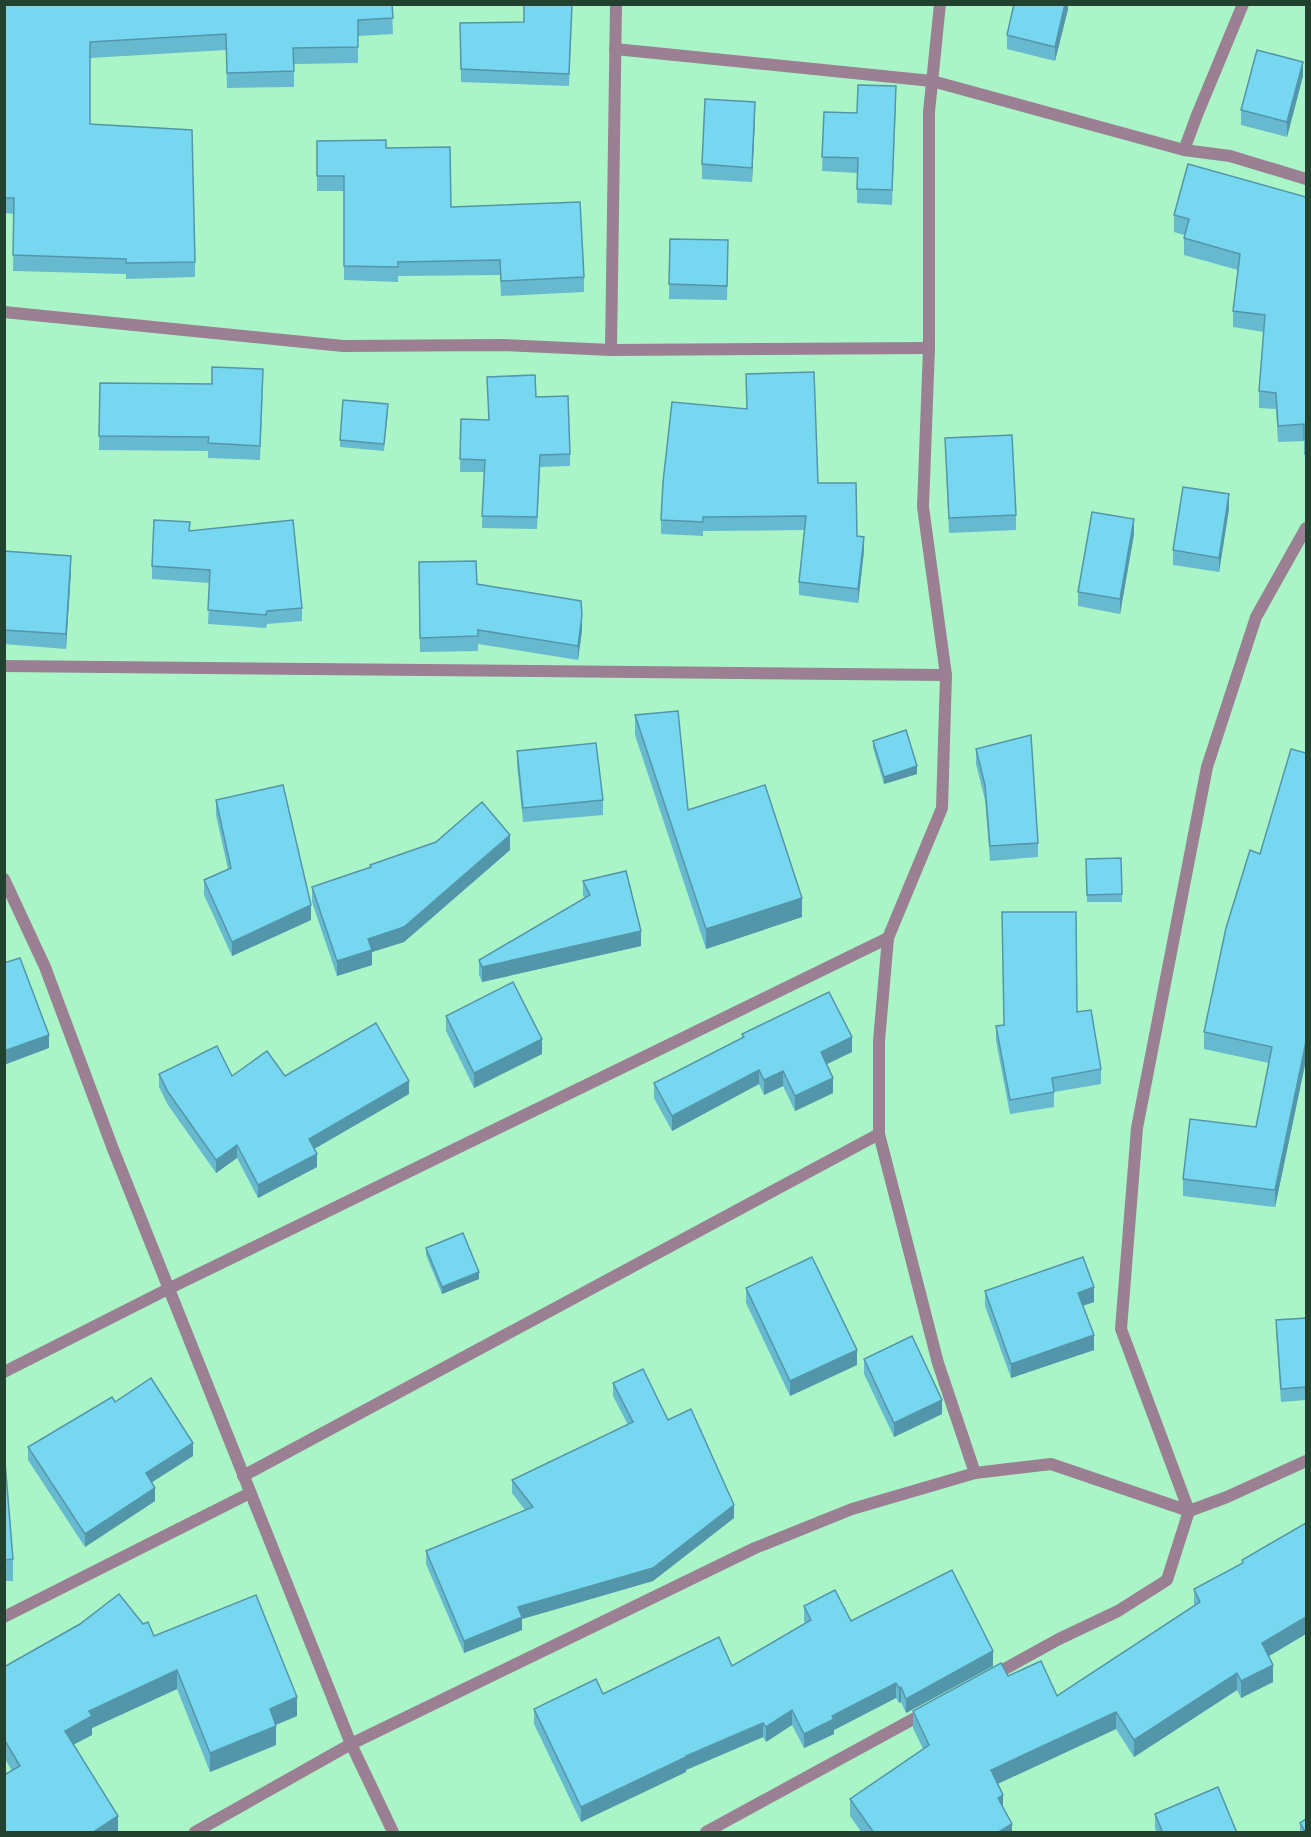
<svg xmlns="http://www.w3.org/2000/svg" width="1311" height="1837" font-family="Spectral,serif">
	<rect width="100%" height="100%" fill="#aaf5c7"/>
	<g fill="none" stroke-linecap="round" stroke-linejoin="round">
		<g stroke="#9b7f93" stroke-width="12">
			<polyline points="940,4 929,112 929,348 923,507 946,675 942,808 888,938 879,1041 879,1134 938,1363 975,1473"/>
			<polyline points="615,49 932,81 1184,150 1230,156 1306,179"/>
			<polyline points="1184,150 1197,115 1243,4"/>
			<polyline points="4,312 343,346 503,345 611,350 929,348"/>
			<polyline points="611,350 616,4"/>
			<polyline points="4,666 946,675"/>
			<polyline points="4,879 45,967 113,1149 351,1744 393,1832"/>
			<polyline points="4,1372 170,1288 888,938"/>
			<polyline points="243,1476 879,1134"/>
			<polyline points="4,1617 250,1493"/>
			<polyline points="990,1677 1059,1639 1118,1611 1167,1580 1189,1511 1121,1329 1137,1128 1207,767 1256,617 1306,528"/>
			<polyline points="195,1832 351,1744 755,1548 852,1509 975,1473 1051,1464 1189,1511 1227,1497 1306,1461"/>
			<polyline points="706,1832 928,1711"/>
		</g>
	</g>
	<g fill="#66b9cf">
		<polygon points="4,4 392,4 393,34 358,36 358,63 294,64 294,87 227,88 226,50 90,58 90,124 195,262 195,277 126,279 126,274 13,271 14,214 4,213"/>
		<polygon points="572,4 569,86 461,82 460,23 524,22"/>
		<polygon points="1068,4 1068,9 1055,61 1007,49 1007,35"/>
		<polygon points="1303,76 1287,137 1241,125 1241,110"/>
		<polygon points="896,101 892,205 857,203 857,173 822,171 824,112 857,113"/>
		<polygon points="755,116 752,182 702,179 702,164"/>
		<polygon points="317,141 386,148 451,207 584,277 584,292 501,296 500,275 398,276 398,282 344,280 344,191 317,191"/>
		<polygon points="1306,197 1306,455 1304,455 1304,441 1278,442 1276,409 1259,408 1259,391 1264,332 1233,327 1233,311 1238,270 1184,255 1184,235 1174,232 1174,215"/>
		<polygon points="670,239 728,255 727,300 669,299"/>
		<polygon points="487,377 536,397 570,454 570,466 540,467 537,529 482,528 484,472 460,472 461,419 489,420"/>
		<polygon points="100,383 263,384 260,460 208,458 208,451 99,450"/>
		<polygon points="388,411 384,451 340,447 340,440"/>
		<polygon points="945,438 1016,515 1016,530 949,533"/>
		<polygon points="818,483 857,536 864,551 858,603 799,595 799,582 804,530 703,531 703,536 661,534 661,520"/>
		<polygon points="1229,509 1219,572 1173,565 1173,550"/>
		<polygon points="190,531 302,608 302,621 267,624 266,628 208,624 210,583 152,579 152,566"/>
		<polygon points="1134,534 1120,614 1078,606 1078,592"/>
		<polygon points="4,551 71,570 66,649 4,644"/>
		<polygon points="419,562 477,584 582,630 578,660 478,644 478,651 420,652"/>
		<polygon points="635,715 688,810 802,917 706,949 635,735"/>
		<polygon points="873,741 917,774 884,784 873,748"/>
		<polygon points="976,749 1038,843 1038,857 990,861 985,800 976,764"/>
		<polygon points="517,751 603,800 603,815 523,822 517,765"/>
		<polygon points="1306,753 1306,1060 1275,1207 1183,1196 1183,1179 1256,1127 1269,1063 1204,1049 1204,1032 1260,854"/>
		<polygon points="216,800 311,920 232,956 204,895 204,880 228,869 216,815"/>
		<polygon points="510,850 404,942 372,952 372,965 337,976 312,902 312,887 370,868 370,865"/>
		<polygon points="1121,858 1122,902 1087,902 1086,859"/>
		<polygon points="583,881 641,946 482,982 479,975 479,960 585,898 583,896"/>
		<polygon points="1077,1012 1101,1069 1101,1084 1054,1092 1054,1107 1010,1114 996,1041 996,1026"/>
		<polygon points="446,1016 542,1054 474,1088 446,1031"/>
		<polygon points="742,1034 852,1052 826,1064 833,1093 795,1111 783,1086 764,1095 759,1084 672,1131 654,1098 654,1083 742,1038"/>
		<polygon points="159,1074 285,1076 409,1094 314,1149 317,1167 258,1198 237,1158 216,1173 168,1105 159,1087"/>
		<polygon points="426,1248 479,1279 442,1294 426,1255"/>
		<polygon points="746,1288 857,1365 790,1396 746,1303"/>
		<polygon points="985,1291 1094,1302 1083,1306 1094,1350 1011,1378 985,1306"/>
		<polygon points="1306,1318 1306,1400 1281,1402 1276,1332 1276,1320"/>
		<polygon points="864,1359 942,1414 894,1437 864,1374"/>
		<polygon points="613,1383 668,1420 734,1518 653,1581 522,1619 522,1630 464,1653 426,1564 426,1551 525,1510 512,1493 512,1480 628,1425 613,1396"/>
		<polygon points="28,1447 193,1456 152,1482 155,1501 85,1547 28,1460"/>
		<polygon points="4,1450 13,1559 13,1581 4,1581"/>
		<polygon points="1306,1523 1306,1634 1269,1656 1273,1682 1241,1698 1237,1690 1134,1757 1116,1729 997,1784 1003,1806 1012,1833 862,1833 850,1816 850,1799 923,1749 913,1728 913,1711 1008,1676 1057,1696 1194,1606 1194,1589 1242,1564 1242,1560"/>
		<polygon points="804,1606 993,1666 906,1713 901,1702 899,1703 896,1698 834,1730 834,1734 804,1748 792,1725 766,1742 763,1737 686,1770 686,1772 581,1822 534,1724 534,1709 732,1666 805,1623 804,1621"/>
		<polygon points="143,1624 154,1636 297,1716 276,1725 276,1745 210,1772 177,1689 92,1728 92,1735 73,1745 118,1833 12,1771 4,1757 4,1667"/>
		<polygon points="1155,1814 1237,1833 1157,1833 1155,1828"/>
		<polygon points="1300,1823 1306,1833 1300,1833"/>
	</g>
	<g fill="#5396a9">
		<polygon points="1065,4 1068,4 1068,9 1055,61 1055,47"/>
		<polygon points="1303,62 1303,76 1287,137 1287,122"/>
		<polygon points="755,102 755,116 752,182 752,168"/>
		<polygon points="1229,494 1229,509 1219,572 1219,558"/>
		<polygon points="1134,519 1134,534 1120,614 1120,599"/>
		<polygon points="864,537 864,551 858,603 858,589"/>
		<polygon points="71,556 71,570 66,649 66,634"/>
		<polygon points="582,615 582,630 578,660 578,646"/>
		<polygon points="917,766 917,774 884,784 884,777"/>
		<polygon points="510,835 510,850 404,942 372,952 372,965 337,976 337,961"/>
		<polygon points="802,898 802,917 706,949 706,929"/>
		<polygon points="311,905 311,920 232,956 232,942"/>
		<polygon points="641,931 641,946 482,982 482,967"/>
		<polygon points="49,1035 49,1048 4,1065 4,1051"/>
		<polygon points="852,1037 852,1052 821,1067 821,1052"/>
		<polygon points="542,1039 542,1054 474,1088 474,1073"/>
		<polygon points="1306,1042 1306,1060 1275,1207 1275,1190"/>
		<polygon points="759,1070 759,1084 672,1131 672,1116"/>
		<polygon points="783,1071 783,1086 764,1095 764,1080"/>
		<polygon points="833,1078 833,1093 795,1111 795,1096"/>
		<polygon points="409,1081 409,1094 309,1152 309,1139"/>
		<polygon points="237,1145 237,1158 216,1173 216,1160"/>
		<polygon points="317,1154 317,1167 258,1198 258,1185"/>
		<polygon points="479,1272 479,1279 442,1294 442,1287"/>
		<polygon points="1094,1287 1094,1302 1078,1307 1078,1293"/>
		<polygon points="1094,1335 1094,1350 1011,1378 1011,1364"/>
		<polygon points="857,1350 857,1365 790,1396 790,1381"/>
		<polygon points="942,1400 942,1414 894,1437 894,1423"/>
		<polygon points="193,1443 193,1456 146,1486 146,1473"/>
		<polygon points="155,1488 155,1501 85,1547 85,1534"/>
		<polygon points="734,1505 734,1518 653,1581 522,1619 522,1630 464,1653 464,1641 518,1607"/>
		<polygon points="1306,1617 1306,1634 1262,1660 1262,1643"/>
		<polygon points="993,1651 993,1666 906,1713 906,1699"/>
		<polygon points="1273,1665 1273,1682 1241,1698 1241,1681"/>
		<polygon points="177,1670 177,1689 92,1728 92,1735 65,1749 65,1731 89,1711"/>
		<polygon points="1237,1673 1237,1690 1134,1757 1134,1740"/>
		<polygon points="896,1683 896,1698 834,1730 834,1734 804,1748 804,1734 832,1716"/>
		<polygon points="901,1687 901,1702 899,1703 899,1688"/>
		<polygon points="297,1697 297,1716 270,1727 270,1709"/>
		<polygon points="792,1710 792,1725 766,1742 766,1727"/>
		<polygon points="1116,1712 1116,1729 991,1787 991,1770"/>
		<polygon points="763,1723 763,1737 686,1770 686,1772 581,1822 581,1807 686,1756"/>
		<polygon points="276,1726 276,1745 210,1772 210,1753"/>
		<polygon points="1003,1795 1003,1813 998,1798"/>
		<polygon points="118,1816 118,1833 92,1833"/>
		<polygon points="1012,1824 1012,1833 997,1833"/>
	</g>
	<g fill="#77d7f1" stroke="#5396a9" stroke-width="1.5">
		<polygon points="4,4 392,4 393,18 358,20 358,47 293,48 294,71 227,73 226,34 90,42 90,124 192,130 195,262 126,263 126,259 13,255 14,198 4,198"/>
		<polygon points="524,4 572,4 569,74 461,69 460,23 524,22"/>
		<polygon points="1014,4 1065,4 1055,47 1007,35"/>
		<polygon points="1257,50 1303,62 1287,122 1241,110"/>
		<polygon points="858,85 896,86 892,190 857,189 858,158 822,157 824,112 857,113"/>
		<polygon points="705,99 755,102 752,168 702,164"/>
		<polygon points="386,140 386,148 450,147 451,207 580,202 584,277 501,281 500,260 398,262 398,267 344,266 344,176 317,176 317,141"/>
		<polygon points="1188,164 1306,197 1306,439 1304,439 1304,424 1278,426 1276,393 1259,391 1265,315 1233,311 1240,254 1184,238 1189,219 1174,215"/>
		<polygon points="670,239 728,240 727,286 669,284"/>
		<polygon points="212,367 263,369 260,446 208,443 209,437 99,436 100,383 212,384"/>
		<polygon points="814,372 818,483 856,483 857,536 864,537 858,589 799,582 806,516 703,517 703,522 661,520 663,482 672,402 747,409 746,374"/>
		<polygon points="535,375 536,397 568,396 570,454 540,455 537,517 482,516 485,460 460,459 461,419 489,420 487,377"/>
		<polygon points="343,400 388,404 384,444 340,440"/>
		<polygon points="1012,435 1016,515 949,518 945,438"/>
		<polygon points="1183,487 1229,494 1219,558 1173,550"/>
		<polygon points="1092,512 1134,519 1120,599 1078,592"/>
		<polygon points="154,520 190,522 189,531 293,520 302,608 267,611 266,615 208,610 210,570 152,566"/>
		<polygon points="4,551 71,556 66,634 4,630"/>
		<polygon points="476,561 477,584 581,601 582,615 578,646 478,630 478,636 420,638 419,562"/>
		<polygon points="678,711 688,810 765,785 802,898 706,929 635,715"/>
		<polygon points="906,730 917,766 884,777 873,741"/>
		<polygon points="1031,735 1038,843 990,846 985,785 976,749"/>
		<polygon points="596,743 603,800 523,808 517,751"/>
		<polygon points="1291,749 1306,753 1306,1042 1275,1190 1183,1179 1190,1119 1256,1127 1272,1047 1204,1032 1226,928 1250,850 1260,854"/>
		<polygon points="283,785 311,905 232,942 204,880 231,868 216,800"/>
		<polygon points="482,802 510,835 404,927 368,939 372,950 337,961 312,887 371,867 370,865 436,842"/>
		<polygon points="1121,858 1122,894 1087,895 1086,859"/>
		<polygon points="626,871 641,931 482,967 479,960 590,895 583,881"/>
		<polygon points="1002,912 1076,912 1077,1012 1091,1010 1101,1069 1052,1078 1054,1092 1010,1100 996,1026 1004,1025"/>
		<polygon points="20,958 49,1035 4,1051 4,963"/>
		<polygon points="513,982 542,1039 474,1073 446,1016"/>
		<polygon points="829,992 852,1037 821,1052 833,1078 795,1096 783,1071 764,1080 759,1070 672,1116 654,1083 744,1037 742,1034"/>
		<polygon points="376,1023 409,1081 309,1139 317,1154 258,1185 237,1145 216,1160 168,1092 159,1074 217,1046 232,1076 267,1051 285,1076"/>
		<polygon points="463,1233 479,1272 442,1287 426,1248"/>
		<polygon points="812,1257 857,1350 790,1381 746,1288"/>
		<polygon points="1083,1257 1094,1287 1078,1293 1094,1335 1011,1364 985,1291"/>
		<polygon points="1306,1318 1306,1387 1281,1389 1276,1320"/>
		<polygon points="912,1336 942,1400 894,1423 864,1359"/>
		<polygon points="643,1369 668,1420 691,1409 734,1505 653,1568 518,1607 522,1617 464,1641 426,1551 533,1507 512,1480 633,1422 613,1383"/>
		<polygon points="151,1378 193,1443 146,1473 155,1488 85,1534 28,1447 112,1397 115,1402"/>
		<polygon points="4,1450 13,1559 4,1560"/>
		<polygon points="1306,1523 1306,1617 1262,1643 1273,1665 1241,1681 1237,1673 1134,1740 1116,1712 991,1770 1003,1795 998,1798 1012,1824 997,1833 874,1833 850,1799 929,1745 913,1711 1001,1663 1008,1676 1041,1661 1057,1696 1200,1602 1194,1589 1243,1563 1242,1560"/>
		<polygon points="952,1570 993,1651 906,1699 901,1687 899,1688 896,1683 832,1716 834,1719 804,1734 792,1710 766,1727 763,1723 686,1756 686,1757 581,1807 534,1709 596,1679 603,1694 719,1637 732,1666 811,1620 804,1606 835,1590 851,1621"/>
		<polygon points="119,1594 143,1624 148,1622 154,1636 256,1595 297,1697 270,1709 276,1726 210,1753 177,1670 89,1711 92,1716 65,1731 118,1816 92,1833 4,1833 4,1775 20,1766 4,1739 4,1667 80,1624"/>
		<polygon points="1218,1787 1237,1833 1163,1833 1155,1814"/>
		<polygon points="1306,1819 1306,1833 1300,1823"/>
	</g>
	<rect width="1311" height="1837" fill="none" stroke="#23412f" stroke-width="12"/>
</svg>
